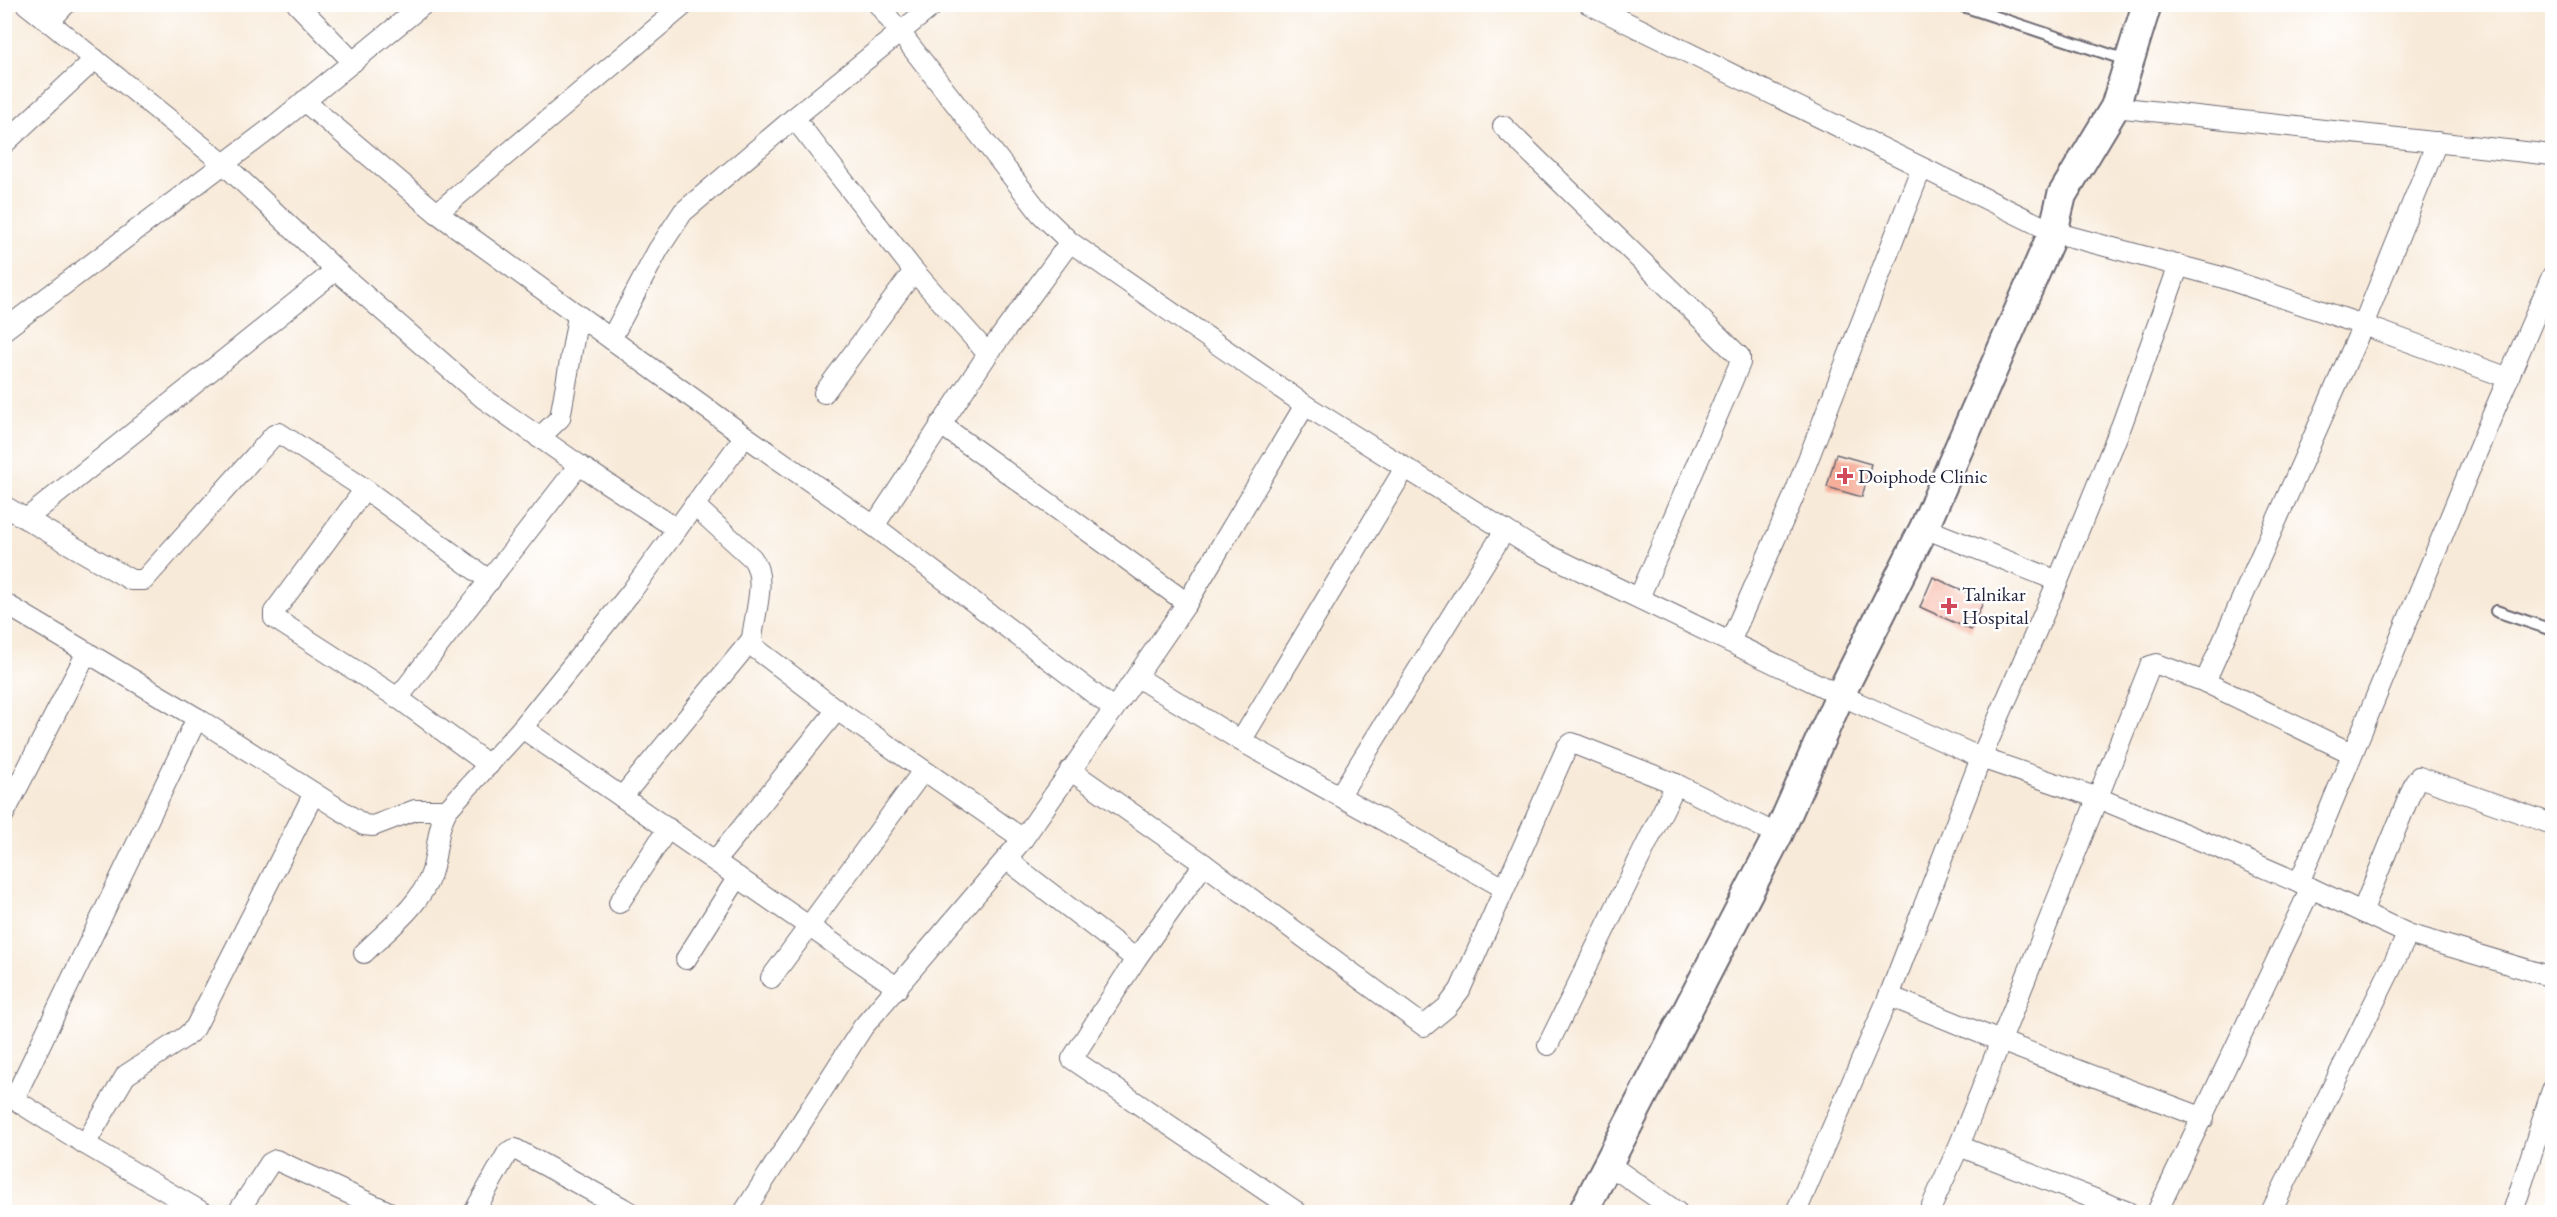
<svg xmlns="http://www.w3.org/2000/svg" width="2557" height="1217" font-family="'EB Garamond',serif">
	<rect width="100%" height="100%" fill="#fff"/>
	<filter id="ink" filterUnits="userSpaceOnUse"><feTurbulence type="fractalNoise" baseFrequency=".0167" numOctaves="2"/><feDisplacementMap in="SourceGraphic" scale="12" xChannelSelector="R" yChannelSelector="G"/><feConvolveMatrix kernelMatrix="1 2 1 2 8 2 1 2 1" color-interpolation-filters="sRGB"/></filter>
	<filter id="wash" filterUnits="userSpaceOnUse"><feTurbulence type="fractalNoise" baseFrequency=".008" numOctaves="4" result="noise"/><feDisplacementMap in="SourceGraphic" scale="24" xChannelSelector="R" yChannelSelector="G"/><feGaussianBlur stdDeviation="1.35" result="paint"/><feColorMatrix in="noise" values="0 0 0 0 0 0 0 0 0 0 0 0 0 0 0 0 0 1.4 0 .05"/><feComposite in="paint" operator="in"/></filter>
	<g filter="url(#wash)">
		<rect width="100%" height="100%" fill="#f8ead9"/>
		<g id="blocks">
			<g fill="#f6ad99">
				<polygon points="1836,454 1871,464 1862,497 1827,487"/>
				<polygon points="1933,577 1984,600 1971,630 1920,607"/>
			</g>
		</g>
	</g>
	<g filter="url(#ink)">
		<use href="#blocks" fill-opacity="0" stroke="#6d6872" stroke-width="1.5"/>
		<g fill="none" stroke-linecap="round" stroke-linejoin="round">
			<g stroke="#6d6872" stroke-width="14">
				<g id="lane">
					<polyline points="1957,4 2129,61"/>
					<polyline points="2496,611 2552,630"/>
				</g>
			</g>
			<g stroke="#6d6872" stroke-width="22">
				<g id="street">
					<polyline points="26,4 49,22"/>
					<polyline points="66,4 49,22 224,164 336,270 483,398 579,465 677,529"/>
					<polyline points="297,4 353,62"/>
					<polyline points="878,4 1041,214 1070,242 1305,405"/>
					<polyline points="1589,4 2053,232 2221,277 2363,325 2509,378"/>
					<polyline points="304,101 437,213 745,436 874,526 1114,709 1023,839 863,1027 744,1212"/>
					<polyline points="2115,107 2552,155"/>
					<polyline points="794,118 914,271 988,354"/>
					<polyline points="1503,126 1740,357 1740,363 1639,598"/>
					<polyline points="4,144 95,59"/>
					<polyline points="437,213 685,4"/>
					<polyline points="4,330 274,126 424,4"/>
					<polyline points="611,339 658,250 683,212 794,118 935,4"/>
					<polyline points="824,393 914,271"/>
					<polyline points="940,424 1187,603"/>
					<polyline points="539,438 560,418 578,316"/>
					<polyline points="365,489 274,612 274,618 398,698 489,765"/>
					<path d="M 694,505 L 752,558 C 768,578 754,615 752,639 L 755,648 L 837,710 L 1023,839"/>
					<polyline points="4,506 131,580 144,580 274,435 279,433 365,489 490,581"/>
					<polyline points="26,519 336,270"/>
					<polyline points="874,526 988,354 1070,242"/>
					<polyline points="1924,528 2058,581"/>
					<polyline points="4,603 197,718 364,825 373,826 415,810 447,810"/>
					<polyline points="1730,642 1793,498 1921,169"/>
					<polyline points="1137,677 1241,741 1504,888"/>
					<polyline points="2205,682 2363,325 2437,142"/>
					<polyline points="398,698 579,465"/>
					<polyline points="1114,709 1187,603 1305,405 1532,547 1840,695 1981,758 2098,798 2214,846 2311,888 2408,934 2552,977"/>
					<polyline points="522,728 898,988"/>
					<polyline points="1241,741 1405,468"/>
					<polyline points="1070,770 1204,864 1424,1026 1447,1007 1460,990 1567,747 1572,743 1676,784 1778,835"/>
					<polyline points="1340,795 1505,530"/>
					<polyline points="622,797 752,639"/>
					<polyline points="4,814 87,652"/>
					<polyline points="1006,859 1136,959"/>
					<polyline points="715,861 837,710"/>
					<polyline points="1204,864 1136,959 1072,1059 1297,1212"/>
					<polyline points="2299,883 2489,423 2552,276"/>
					<polyline points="619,903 668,828"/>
					<polyline points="2362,912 2415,782 2419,777 2552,824"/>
					<path d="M 364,953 C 387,930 420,906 431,874 C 438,853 436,830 447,810 L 522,728 L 631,592 L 745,436"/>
					<polyline points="686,959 738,877"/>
					<polyline points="771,978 923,771"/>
					<polyline points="1889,996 2000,1041 2204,1118"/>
					<polyline points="1548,1045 1676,784"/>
					<polyline points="4,1093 85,1144 202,1212"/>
					<polyline points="14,1099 197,718"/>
					<polyline points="85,1144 126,1075 185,1037 195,1028 314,793"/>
					<polyline points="1959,1146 2128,1212"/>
					<polyline points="1607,1163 1677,1212"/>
					<polyline points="238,1212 270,1163 276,1160 389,1212"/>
					<polyline points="474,1212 508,1152 515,1149 630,1212"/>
					<polyline points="1796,1212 1889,996 1981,758 2058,581 2122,424 2179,265"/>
					<polyline points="1929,1212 1959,1146 2150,666 2157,664 2205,682 2351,753"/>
					<polyline points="2157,1212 2311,888"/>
					<polyline points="2271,1212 2408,934"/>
					<polyline points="2513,1212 2552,1090"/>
				</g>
			</g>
			<g stroke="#6d6872" stroke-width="32">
				<polyline id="secondary" points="1583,1212 1778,835 1840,695 1924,528 2053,232 2062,195 2115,107 2147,4"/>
			</g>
			<use href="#lane" stroke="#fff" stroke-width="10"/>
			<use href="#street" stroke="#fff" stroke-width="20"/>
			<use href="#secondary" stroke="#fff" stroke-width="28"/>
		</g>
	</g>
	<g fill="#d1495b" stroke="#fff" stroke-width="2">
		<path d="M1842 467h6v6h6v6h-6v6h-6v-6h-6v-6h6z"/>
		<path d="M1946 597h6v6h6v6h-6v6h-6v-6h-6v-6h6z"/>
	</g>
	<g text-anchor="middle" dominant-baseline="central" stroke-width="5" stroke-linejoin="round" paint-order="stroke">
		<g font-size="20" fill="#22223b" stroke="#fff" text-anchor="start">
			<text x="1858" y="476">Doiphode Clinic</text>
			<text x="1962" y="594">Talnikar<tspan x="1962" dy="23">Hospital</tspan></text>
		</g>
	</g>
	<rect width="2557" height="1217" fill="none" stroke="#fff" stroke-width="24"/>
</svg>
